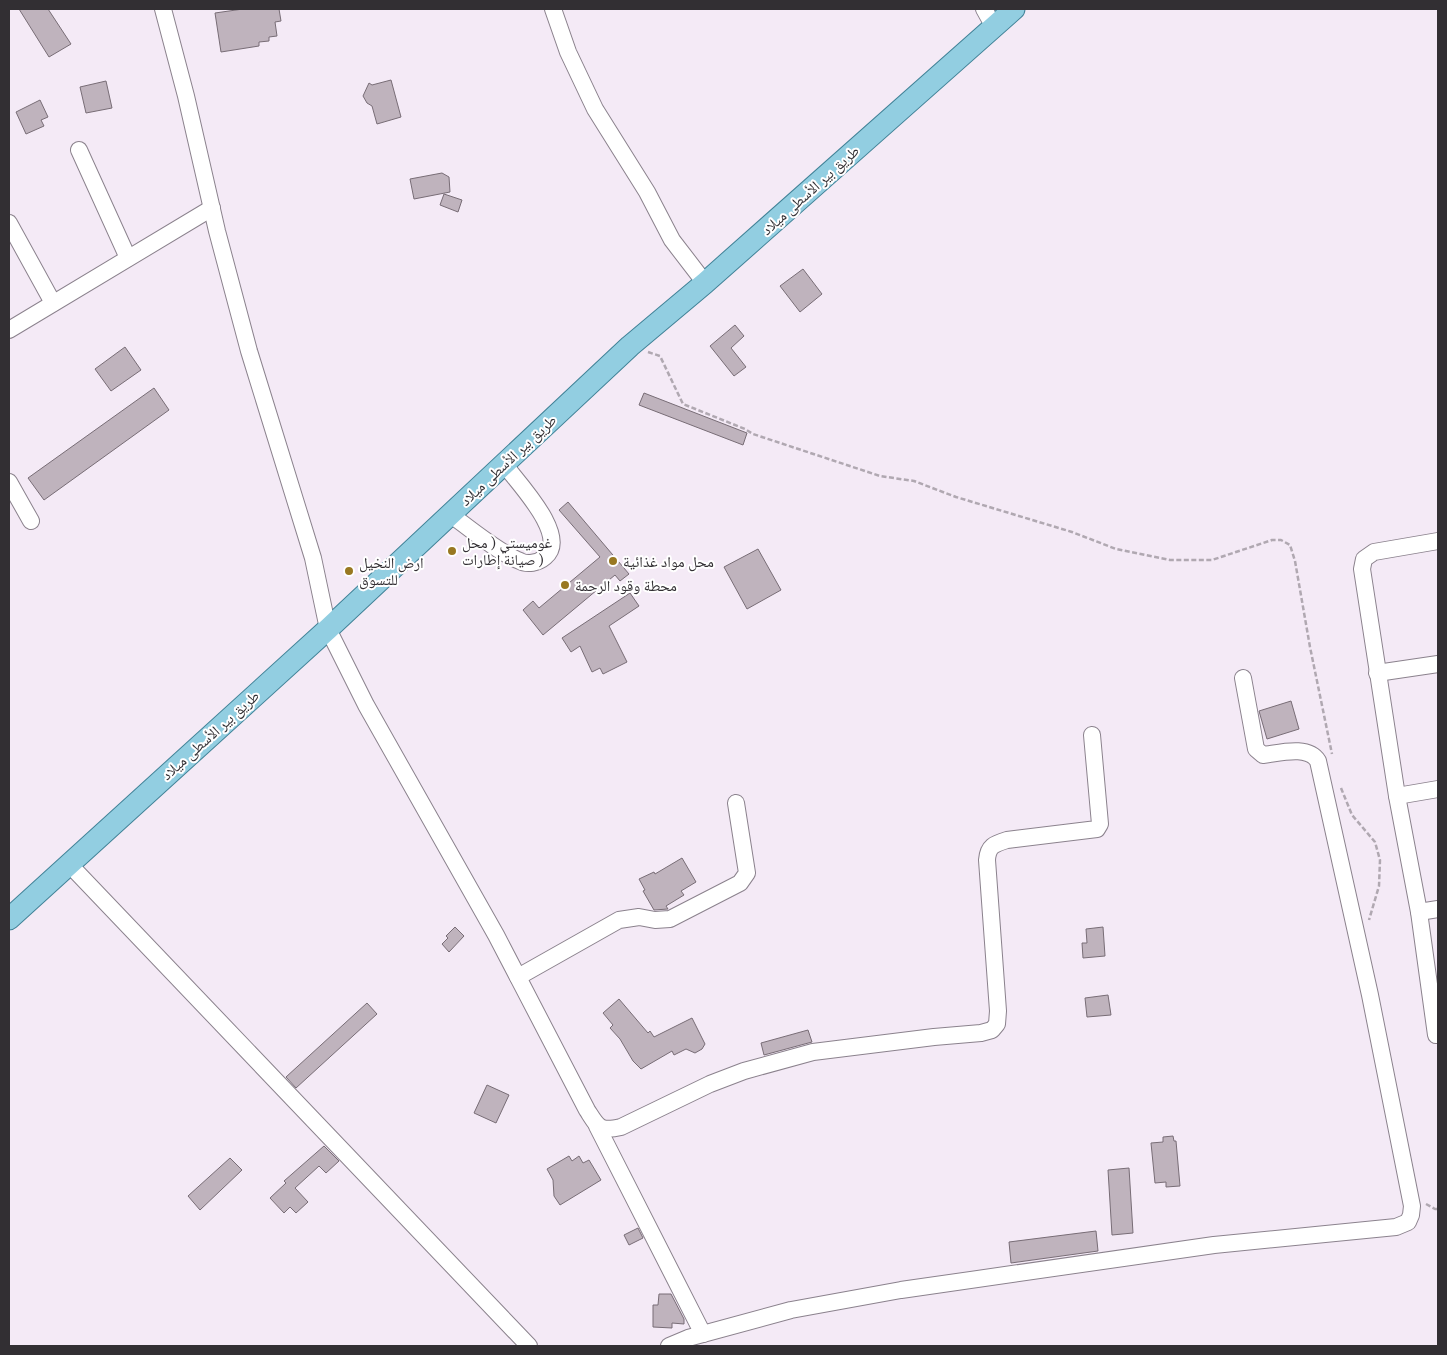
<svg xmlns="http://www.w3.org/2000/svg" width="1447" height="1355" font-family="'IBM Plex Serif','Noto Naskh Arabic',serif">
	<rect width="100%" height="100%" fill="#f4eaf6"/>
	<g fill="#bfb3bd" stroke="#786d76">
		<polygon points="19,9 48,9 71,44 49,57"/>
		<polygon points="243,9 279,9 281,21 275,22 277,36 269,37 269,41 259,42 259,46 221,52 215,13"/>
		<polygon points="391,80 401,117 377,124 372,106 367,103 363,96 369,83 372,85"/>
		<polygon points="106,81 112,108 86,113 80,87"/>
		<polygon points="40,100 48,117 41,120 44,126 26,134 16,112"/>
		<polygon points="442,173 449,177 450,192 414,199 410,179"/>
		<polygon points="444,194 462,200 458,212 440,205"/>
		<polygon points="803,269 822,294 800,312 780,286"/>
		<polygon points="735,325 744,336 731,348 746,367 734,376 710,346"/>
		<polygon points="125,347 141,370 111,391 95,369"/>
		<polygon points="154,388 169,410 44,500 28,478"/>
		<polygon points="644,393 747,433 743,445 639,405"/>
		<polygon points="568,502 629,574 620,581 615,575 543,635 523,610 533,601 539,608 600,557 559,510"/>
		<polygon points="758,549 781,590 747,609 724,567"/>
		<polygon points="630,593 639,606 609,626 627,662 603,674 600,668 592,672 580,646 571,652 562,638"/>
		<polygon points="1291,701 1299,729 1267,739 1259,711"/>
		<polygon points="682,858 696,882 681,891 684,895 666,906 668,909 654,910 643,891 645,890 639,879 654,872 655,874"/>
		<polygon points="455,927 464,936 449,952 442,944 448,938 446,936"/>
		<polygon points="1103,927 1105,956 1083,958 1082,943 1087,943 1086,929"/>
		<polygon points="1108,995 1111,1015 1087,1017 1085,998"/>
		<polygon points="619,999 648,1033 650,1031 654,1037 692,1018 705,1044 702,1049 695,1053 686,1049 674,1055 672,1051 641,1069 633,1061 620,1039 610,1028 613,1025 603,1013"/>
		<polygon points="367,1003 377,1014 296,1088 286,1077"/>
		<polygon points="808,1030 812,1042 764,1055 761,1043"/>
		<polygon points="487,1085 509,1095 496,1123 474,1113"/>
		<polygon points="1173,1136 1174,1141 1176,1141 1180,1186 1166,1187 1166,1182 1155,1183 1151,1143 1163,1142 1163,1137"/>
		<polygon points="324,1146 339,1161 326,1173 319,1166 295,1188 308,1202 296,1213 290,1207 284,1213 270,1198 286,1183 284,1181"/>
		<polygon points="569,1156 572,1161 579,1156 583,1163 589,1160 601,1180 560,1205 554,1196 553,1180 547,1169"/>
		<polygon points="230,1158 242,1170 200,1210 188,1196"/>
		<polygon points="1129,1168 1133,1233 1112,1235 1108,1170"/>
		<polygon points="638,1228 643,1238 629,1245 624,1235"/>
		<polygon points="1096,1231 1098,1251 1011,1263 1009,1242"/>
		<polygon points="659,1294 671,1294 684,1319 684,1324 672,1323 672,1328 653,1327 653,1305 658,1305"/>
	</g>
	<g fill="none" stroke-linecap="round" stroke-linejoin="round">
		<g stroke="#8b828d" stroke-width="18">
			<g id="minor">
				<path d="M 163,9 L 186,96 L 217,231 L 249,351 L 313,558 L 328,629 L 366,705 L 496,935 L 587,1110 C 598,1127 599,1132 621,1127 L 710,1084 L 744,1071 L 813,1052 L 934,1037 L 981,1033 L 992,1030 L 997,1024 L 998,1011 L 987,860 C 988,846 994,844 1007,840 L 1097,829 L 1100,824 L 1092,735"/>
				<polyline points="553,9 568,52 595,109 647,192 672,240 705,283"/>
				<polyline points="984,9 994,27"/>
				<polyline points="79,150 128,258"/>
				<polyline points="9,223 53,303"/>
				<polyline points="9,330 212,208"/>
				<polyline points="9,482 31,521"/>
				<path d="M 450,514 C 469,528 499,553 520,561 C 527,565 538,563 545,557 C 570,536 517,482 504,464"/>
				<polyline points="1377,673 1438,664"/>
				<polyline points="1397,796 1438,789"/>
				<polyline points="69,864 529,1346"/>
				<polyline points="1419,912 1438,909"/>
				<polyline points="518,977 619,920 639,917 655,920 670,919 740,883 747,873 736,803"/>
				<polyline points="1436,1035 1419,912 1397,796 1362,569 1364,559 1374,552 1438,541"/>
				<polyline points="597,1126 703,1334"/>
				<path d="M 669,1346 L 688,1338 L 791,1310 L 901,1290 L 1214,1245 L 1396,1227 L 1408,1222 L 1411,1215 L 1412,1206 L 1370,995 L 1318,761 C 1308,745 1280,753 1263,755 L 1256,749 L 1243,678"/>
			</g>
		</g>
		<g stroke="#418297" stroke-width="23">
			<polyline id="major" points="9,919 328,629 630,346 705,283 1014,9"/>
		</g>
		<g stroke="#b0a8b1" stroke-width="2.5" stroke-dasharray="5 2.5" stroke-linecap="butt">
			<polyline points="648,352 660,356 683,404 745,429 753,434 880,476 914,481 956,497 1072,532 1116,549 1170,560 1212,560 1272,540 1281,540 1290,545 1295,561 1310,647 1332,754"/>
			<polyline points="1341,788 1352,815 1375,842 1380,860 1379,886 1369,920"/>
			<polyline points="1426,1204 1435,1209 1438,1209"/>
		</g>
		<use href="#minor" stroke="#fff" stroke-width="16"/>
		<use href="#major" stroke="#92cee1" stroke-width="21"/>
	</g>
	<g fill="#987821" stroke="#fff" stroke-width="2">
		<circle cx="452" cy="551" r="5"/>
		<circle cx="613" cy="561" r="5"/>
		<circle cx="349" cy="571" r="5"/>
		<circle cx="565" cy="585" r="5"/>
	</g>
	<g text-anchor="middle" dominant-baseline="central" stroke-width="4" stroke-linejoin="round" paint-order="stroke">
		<g font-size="15" fill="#322f33" stroke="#fff">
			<text transform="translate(810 190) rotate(-42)">طريق بير الأسطى ميلاد</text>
			<text transform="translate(508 460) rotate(-43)">طريق بير الأسطى ميلاد</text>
			<text transform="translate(210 735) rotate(-42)">طريق بير الأسطى ميلاد</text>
		</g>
		<g font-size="15" fill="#322f33" stroke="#fff" text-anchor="start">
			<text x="462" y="542">غوميستي ( محل<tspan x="462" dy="17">صيانة إطارات )</tspan></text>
			<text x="623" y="561">محل مواد غذائية</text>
			<text x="359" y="562">ارض النخيل<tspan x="359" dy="17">للتسوق</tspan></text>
			<text x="575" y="585">محطة وقود الرحمة</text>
		</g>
	</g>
	<rect width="1447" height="1355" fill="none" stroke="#322f33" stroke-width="20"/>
</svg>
